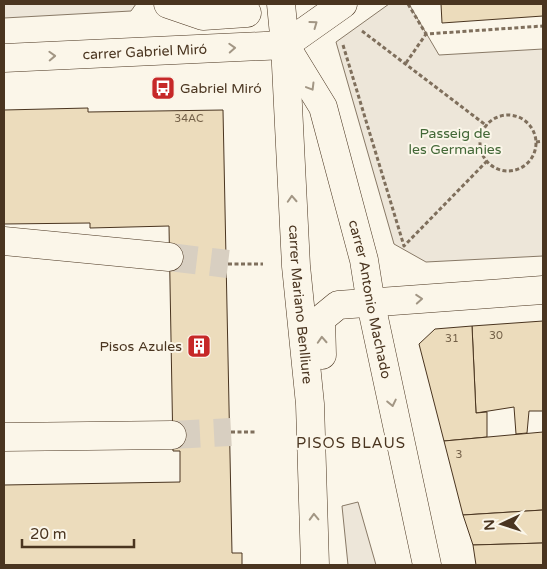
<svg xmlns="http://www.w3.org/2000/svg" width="547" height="569" font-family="'Varela Round',sans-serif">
	<rect width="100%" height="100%" fill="#fbf6e9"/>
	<g fill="#ede6d9" stroke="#887966">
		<polygon points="4,4 136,4 131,11 4,18"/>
		<polygon points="389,4 409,4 439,55 543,49 543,256 426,262 394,244 336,42"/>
		<polygon points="358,502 376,565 348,565 342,506"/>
	</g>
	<g fill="#ecdcbc" stroke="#4a3520">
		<polygon points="441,4 543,4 543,16 442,23"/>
		<polygon points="88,108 88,112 223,110 232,553 242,553 242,565 4,565 4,485 180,482 180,451 173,451 169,226 90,228 90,223 4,224 4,110"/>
		<polygon points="543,321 543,411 529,411 527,433 516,434 514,407 476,413 472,326"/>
		<polygon points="472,326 476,413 487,412 487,437 444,441 419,344 435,329"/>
		<polygon points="543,432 543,510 463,515 444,441"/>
		<polygon points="543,510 543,543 473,545 463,515"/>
		<polygon points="543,543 543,565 476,565 473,545"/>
	</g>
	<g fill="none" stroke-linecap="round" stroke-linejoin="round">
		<g stroke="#d8cfc1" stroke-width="28" stroke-dasharray="28 14" stroke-linecap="butt">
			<polyline points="169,257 228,264"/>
			<polyline points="172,435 231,432"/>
		</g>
		<g stroke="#4a3520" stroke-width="29">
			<g id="minor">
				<polyline points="168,4 203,16 247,13"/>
				<path id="s1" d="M 281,4 L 285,45 L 296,266 L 310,404 L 315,565"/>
				<polyline points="285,45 343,4"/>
				<polyline points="4,241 169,257"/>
				<polyline points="322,355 321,319 338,305 543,290"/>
				<polyline points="4,437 172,435"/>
			</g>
		</g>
		<g stroke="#4a3520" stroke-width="29">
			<g id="major">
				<path id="s2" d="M 4,58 L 285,45 L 323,107 L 364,260 L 371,304 L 427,565"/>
			</g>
		</g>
		<g stroke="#7f6f5c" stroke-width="3" stroke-dasharray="4 2.5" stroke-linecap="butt">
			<polyline points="408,4 426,34 543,26"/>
			<polyline points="362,31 487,126"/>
			<polyline points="343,45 404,246 487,161"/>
			<polyline points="406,63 426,34"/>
			<circle cx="508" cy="143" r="28"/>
			<polyline points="536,142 543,141"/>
			<polyline points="228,264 263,264"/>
			<polyline points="231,432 255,432"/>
		</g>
		<use href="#minor" stroke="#fbf6e9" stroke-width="28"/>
		<use href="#major" stroke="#fbf6e9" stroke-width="28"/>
	</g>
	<defs><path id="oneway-chevron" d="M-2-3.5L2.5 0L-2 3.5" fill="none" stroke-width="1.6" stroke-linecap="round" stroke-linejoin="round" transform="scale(1.25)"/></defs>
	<g stroke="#a29684">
		<use href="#oneway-chevron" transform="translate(314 24) rotate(-36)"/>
		<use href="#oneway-chevron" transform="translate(232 48) rotate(-3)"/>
		<use href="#oneway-chevron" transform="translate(52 56) rotate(-2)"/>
		<use href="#oneway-chevron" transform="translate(311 87) rotate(59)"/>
		<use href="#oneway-chevron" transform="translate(292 199) rotate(-93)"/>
		<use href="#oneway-chevron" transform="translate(419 299) rotate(-4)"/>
		<use href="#oneway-chevron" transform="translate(322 340) rotate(-93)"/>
		<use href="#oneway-chevron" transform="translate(392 403) rotate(78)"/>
		<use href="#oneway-chevron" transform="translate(314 517) rotate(-92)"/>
	</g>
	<defs>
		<g id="bus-square" transform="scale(1.25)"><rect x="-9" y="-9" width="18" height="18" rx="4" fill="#c62828" stroke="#fbf6e9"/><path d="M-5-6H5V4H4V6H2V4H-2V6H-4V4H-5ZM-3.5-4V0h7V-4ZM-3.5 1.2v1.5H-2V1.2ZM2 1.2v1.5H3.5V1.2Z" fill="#fff"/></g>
		<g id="building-square" transform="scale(1.25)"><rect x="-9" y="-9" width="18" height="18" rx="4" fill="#c62828" stroke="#fbf6e9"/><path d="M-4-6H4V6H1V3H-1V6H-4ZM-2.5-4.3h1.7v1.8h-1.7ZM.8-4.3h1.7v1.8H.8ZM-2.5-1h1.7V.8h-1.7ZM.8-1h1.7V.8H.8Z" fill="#fff"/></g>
	</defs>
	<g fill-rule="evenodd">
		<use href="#bus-square" x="163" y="88"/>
		<use href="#building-square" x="199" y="346"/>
	</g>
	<g text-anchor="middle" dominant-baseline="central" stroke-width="4" stroke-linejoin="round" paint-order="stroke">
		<g font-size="11" fill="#725f47">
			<text x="189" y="118">34AC</text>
			<text x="496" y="335">30</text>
			<text x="452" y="338">31</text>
			<text x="459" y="454">3</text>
		</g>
		<g font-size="14" fill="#4a3520" stroke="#fbf6e9">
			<text stroke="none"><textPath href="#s2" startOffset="141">carrer Gabriel Miró</textPath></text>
			<text stroke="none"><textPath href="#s2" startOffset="552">carrer Antonio Machado</textPath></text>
			<text stroke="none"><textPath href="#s1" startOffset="301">carrer Mariano Benlliure</textPath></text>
		</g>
		<g font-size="14" fill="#4a3520" stroke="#fbf6e9" text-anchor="start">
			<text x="180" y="88">Gabriel Miró</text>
			<text x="182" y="346" text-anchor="end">Pisos Azules</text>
		</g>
		<g font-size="14" fill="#436837" stroke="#fbf6e9">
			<text x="455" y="133">Passeig de<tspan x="455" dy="16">les Germanies</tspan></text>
		</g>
		<g font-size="15" letter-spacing="1" fill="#4a3520" stroke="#fbf6e9">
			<text x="351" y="443">PISOS BLAUS</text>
		</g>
	</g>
	<rect width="547" height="569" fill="none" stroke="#4a3520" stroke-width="10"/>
	<g transform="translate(502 524) rotate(266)" stroke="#fbf6e9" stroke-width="4" paint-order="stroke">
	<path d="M0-4L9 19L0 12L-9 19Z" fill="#4a3520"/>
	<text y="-8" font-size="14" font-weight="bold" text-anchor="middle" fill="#4a3520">N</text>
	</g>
	<path d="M22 539v8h112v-8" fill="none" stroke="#4a3520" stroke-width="2.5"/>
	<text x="30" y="539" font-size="15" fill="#4a3520" stroke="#fbf6e9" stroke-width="4" paint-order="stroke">20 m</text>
</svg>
